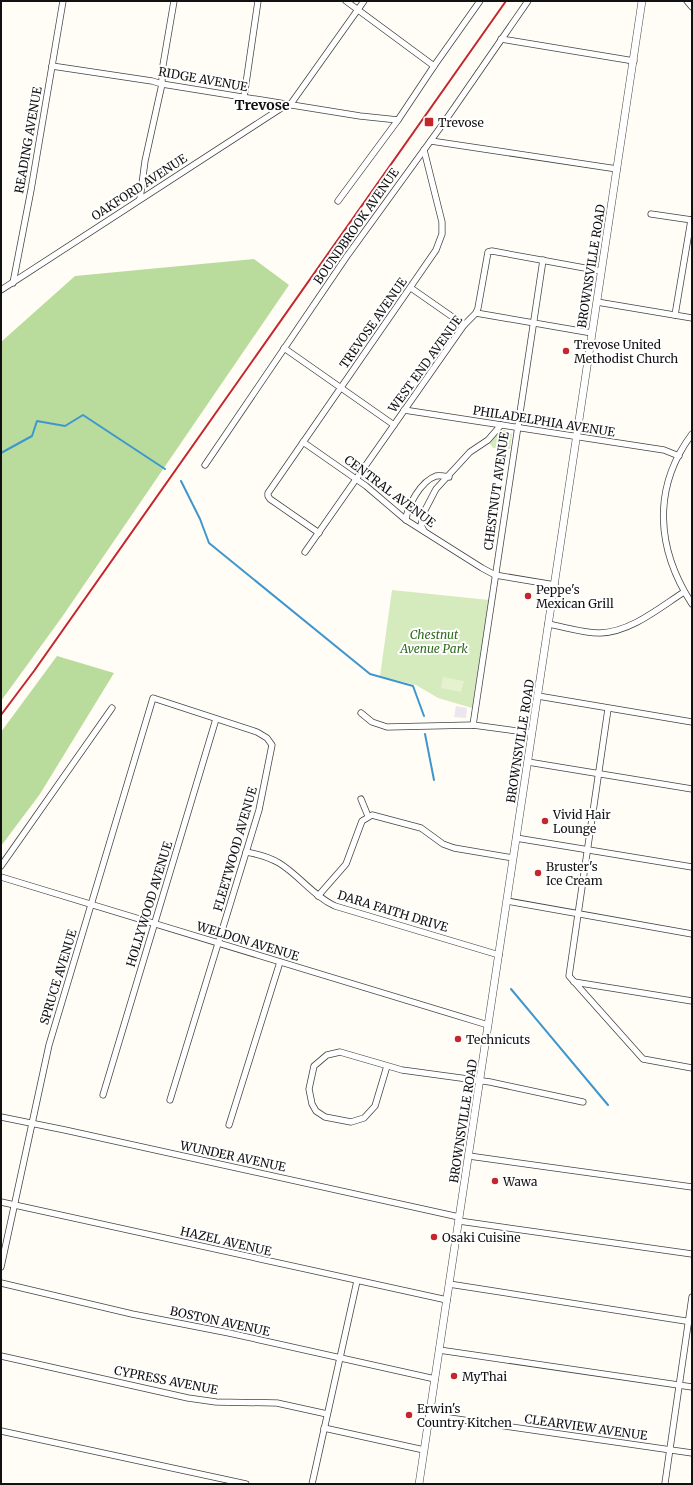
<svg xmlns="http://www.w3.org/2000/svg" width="693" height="1485" font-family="Merriweather,serif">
	<rect width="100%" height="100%" fill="#fffdf5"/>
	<polygon fill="#eee6ef" points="456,706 467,708 466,718 454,717"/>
	<g fill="#d5ebbd">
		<polygon points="502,430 507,430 512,434 510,449 493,448 489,442"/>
		<polygon points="392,590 489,600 472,708 438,698 416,685 380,676"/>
	</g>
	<g fill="#b9dc9c">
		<polygon points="254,259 289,285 62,617 1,701 1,342 75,276"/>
		<polygon points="57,656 114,673 40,794 1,846 1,732"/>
	</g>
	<polygon fill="#e6f2cf" points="443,677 464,681 461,692 441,688"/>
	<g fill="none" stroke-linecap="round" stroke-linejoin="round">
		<g stroke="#3f96cf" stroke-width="2">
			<polyline points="1,453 32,436 37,421 65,426 83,415 165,469"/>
			<polyline points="181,481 200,519 209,543 370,674 413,686 424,716"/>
			<polyline points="425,734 434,780"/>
			<polyline points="511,989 608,1105"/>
		</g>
		<g stroke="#444" stroke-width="7">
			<g id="minor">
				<polyline points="346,1 434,66"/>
				<polyline points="687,1 692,7"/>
				<polyline points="501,39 634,61"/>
				<polyline points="52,66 152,81 162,84 360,116 398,120"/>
				<polyline points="244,97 258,1"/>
				<polyline points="431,141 617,169"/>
				<polyline points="140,199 145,161 162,84 162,71 174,1"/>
				<polyline points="338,201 398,120 434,66 480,1"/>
				<polyline points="651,214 692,220"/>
				<polyline points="13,283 31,190 63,1"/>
				<polyline points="411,288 464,325"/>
				<polyline points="1,290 283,107 290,105 364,1"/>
				<polyline points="597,302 692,318"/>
				<polyline points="476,313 592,333"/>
				<polyline points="675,315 691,220"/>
				<polyline points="284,348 394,425"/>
				<polyline points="404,410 664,450 679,456"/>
				<path d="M 692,434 C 651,489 657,550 692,604"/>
				<polyline points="303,442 366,486 406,520 482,568 495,575 555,585"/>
				<polyline points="205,465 347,256 445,121 528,1"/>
				<path d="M 406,520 C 407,506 421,481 436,476 C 440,475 444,476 449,477"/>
				<polyline points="424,531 421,525 425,510 436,489 470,452 488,440 501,425"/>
				<polyline points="319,533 270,499 268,496 268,493 436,250 442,234 442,222 424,150"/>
				<polyline points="305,552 464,325 476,313 478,308 488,252 492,251 601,271"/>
				<path d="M 548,624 C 565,627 583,633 600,633 C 631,632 659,608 684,592"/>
				<polyline points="538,696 692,722"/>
				<polyline points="608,709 569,976 643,1059 692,1068"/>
				<polyline points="361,713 372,722 387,727 473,725 532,733"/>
				<polyline points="473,725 543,260"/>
				<polyline points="528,762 692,789"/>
				<polyline points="361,799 368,816"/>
				<polyline points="516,838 692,867"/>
				<path d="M 246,852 C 258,854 269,857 279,863 C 299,875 313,896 335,906 L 499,955"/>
				<polyline points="1,866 112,708"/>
				<polyline points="1,877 488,1025"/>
				<polyline points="318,896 346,864 362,821 372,815 421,828 443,844 454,848 513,858"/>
				<polyline points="507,901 692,934"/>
				<polyline points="574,982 692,1001"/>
				<polyline points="387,1066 375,1106 364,1118 351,1122 325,1117 316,1111 312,1104 309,1089 314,1066 327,1055 340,1052 402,1070 490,1082 583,1102"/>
				<polyline points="103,1095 216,719"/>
				<polyline points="1,1117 65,1130 459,1217"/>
				<polyline points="229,1125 280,962"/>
				<polyline points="469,1156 692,1187"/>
				<polyline points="1,1202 447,1300"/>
				<polyline points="459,1221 692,1254"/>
				<polyline points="1,1267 49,1045 153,698 257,732 267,738 272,745 259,810 170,1100"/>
				<polyline points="1,1283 132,1314 229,1333 435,1379"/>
				<polyline points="449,1284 692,1322"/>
				<polyline points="439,1350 692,1387"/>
				<polyline points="1,1356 188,1398 216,1402 277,1403 327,1414"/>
				<polyline points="429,1415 692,1453"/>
				<polyline points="324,1428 424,1450"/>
				<polyline points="1,1431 246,1484"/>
				<polyline points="665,1483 692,1297"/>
				<polyline points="312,1484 357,1281"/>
			</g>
		</g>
		<g stroke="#444" stroke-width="8">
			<polyline id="tertiary" points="419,1484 642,1"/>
		</g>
		<use href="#minor" stroke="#fff" stroke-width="5.5"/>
		<use href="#tertiary" stroke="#fff" stroke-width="7"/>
		<polyline stroke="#c4262e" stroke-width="2" points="1,715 34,671 506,1"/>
	</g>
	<g fill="#c4262e" stroke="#fff" stroke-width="1.5">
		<rect x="424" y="117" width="10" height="10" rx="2"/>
		<circle cx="566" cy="351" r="4"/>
		<circle cx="528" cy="596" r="4"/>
		<circle cx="545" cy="821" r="4"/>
		<circle cx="538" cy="873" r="4"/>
		<circle cx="458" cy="1039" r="4"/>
		<circle cx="495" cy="1181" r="4"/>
		<circle cx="434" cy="1237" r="4"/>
		<circle cx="454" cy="1376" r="4"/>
		<circle cx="409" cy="1415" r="4"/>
	</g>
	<g text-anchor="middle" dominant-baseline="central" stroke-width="4" stroke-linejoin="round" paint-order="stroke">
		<g font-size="12" fill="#111" stroke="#fff">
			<text transform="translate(203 79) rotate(10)">RIDGE AVENUE</text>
			<text transform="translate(28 140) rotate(-80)">READING AVENUE</text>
			<text transform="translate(139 187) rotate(-33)">OAKFORD AVENUE</text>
			<text transform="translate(356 226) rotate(-55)">BOUNDBROOK AVENUE</text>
			<text transform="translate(591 266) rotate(-81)">BROWNSVILLE ROAD</text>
			<text transform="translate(373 323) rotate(-55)">TREVOSE AVENUE</text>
			<text transform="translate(425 364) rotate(-54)">WEST END AVENUE</text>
			<text transform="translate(544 421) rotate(9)">PHILADELPHIA AVENUE</text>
			<text transform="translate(390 491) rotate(37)">CENTRAL AVENUE</text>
			<text transform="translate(496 491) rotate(-82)">CHESTNUT AVENUE</text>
			<text transform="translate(520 741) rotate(-81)">BROWNSVILLE ROAD</text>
			<text transform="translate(235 849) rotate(-74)">FLEETWOOD AVENUE</text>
			<text transform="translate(149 904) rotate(-73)">HOLLYWOOD AVENUE</text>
			<text transform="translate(393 911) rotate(17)">DARA FAITH DRIVE</text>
			<text transform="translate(248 941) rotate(17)">WELDON AVENUE</text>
			<text transform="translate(58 977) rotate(-73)">SPRUCE AVENUE</text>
			<text transform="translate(463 1121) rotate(-81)">BROWNSVILLE ROAD</text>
			<text transform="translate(233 1156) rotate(12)">WUNDER AVENUE</text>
			<text transform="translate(226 1241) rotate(13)">HAZEL AVENUE</text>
			<text transform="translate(220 1321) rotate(12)">BOSTON AVENUE</text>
			<text transform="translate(166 1380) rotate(11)">CYPRESS AVENUE</text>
			<text transform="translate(586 1427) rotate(8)">CLEARVIEW AVENUE</text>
		</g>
		<g font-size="12" fill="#111" stroke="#fff" text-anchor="start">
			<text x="438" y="122">Trevose</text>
			<text x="574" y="344">Trevose United<tspan x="574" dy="14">Methodist Church</tspan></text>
			<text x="536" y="589">Peppe's<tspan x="536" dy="14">Mexican Grill</tspan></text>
			<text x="553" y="814">Vivid Hair<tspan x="553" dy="14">Lounge</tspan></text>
			<text x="546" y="866">Bruster's<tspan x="546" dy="14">Ice Cream</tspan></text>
			<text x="466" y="1039">Technicuts</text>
			<text x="503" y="1181">Wawa</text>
			<text x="442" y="1237">Osaki Cuisine</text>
			<text x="462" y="1376">MyThai</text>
			<text x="417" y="1408">Erwin's<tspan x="417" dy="14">Country Kitchen</tspan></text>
		</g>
		<g font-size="12" font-style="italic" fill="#2f6b1f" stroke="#fff">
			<text x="434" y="634">Chestnut<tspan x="434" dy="14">Avenue Park</tspan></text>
		</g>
		<g font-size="14" font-weight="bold" fill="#111" stroke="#fff">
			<text x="262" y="105">Trevose</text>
		</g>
	</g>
	<rect width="693" height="1485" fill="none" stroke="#111111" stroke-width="4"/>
</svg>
